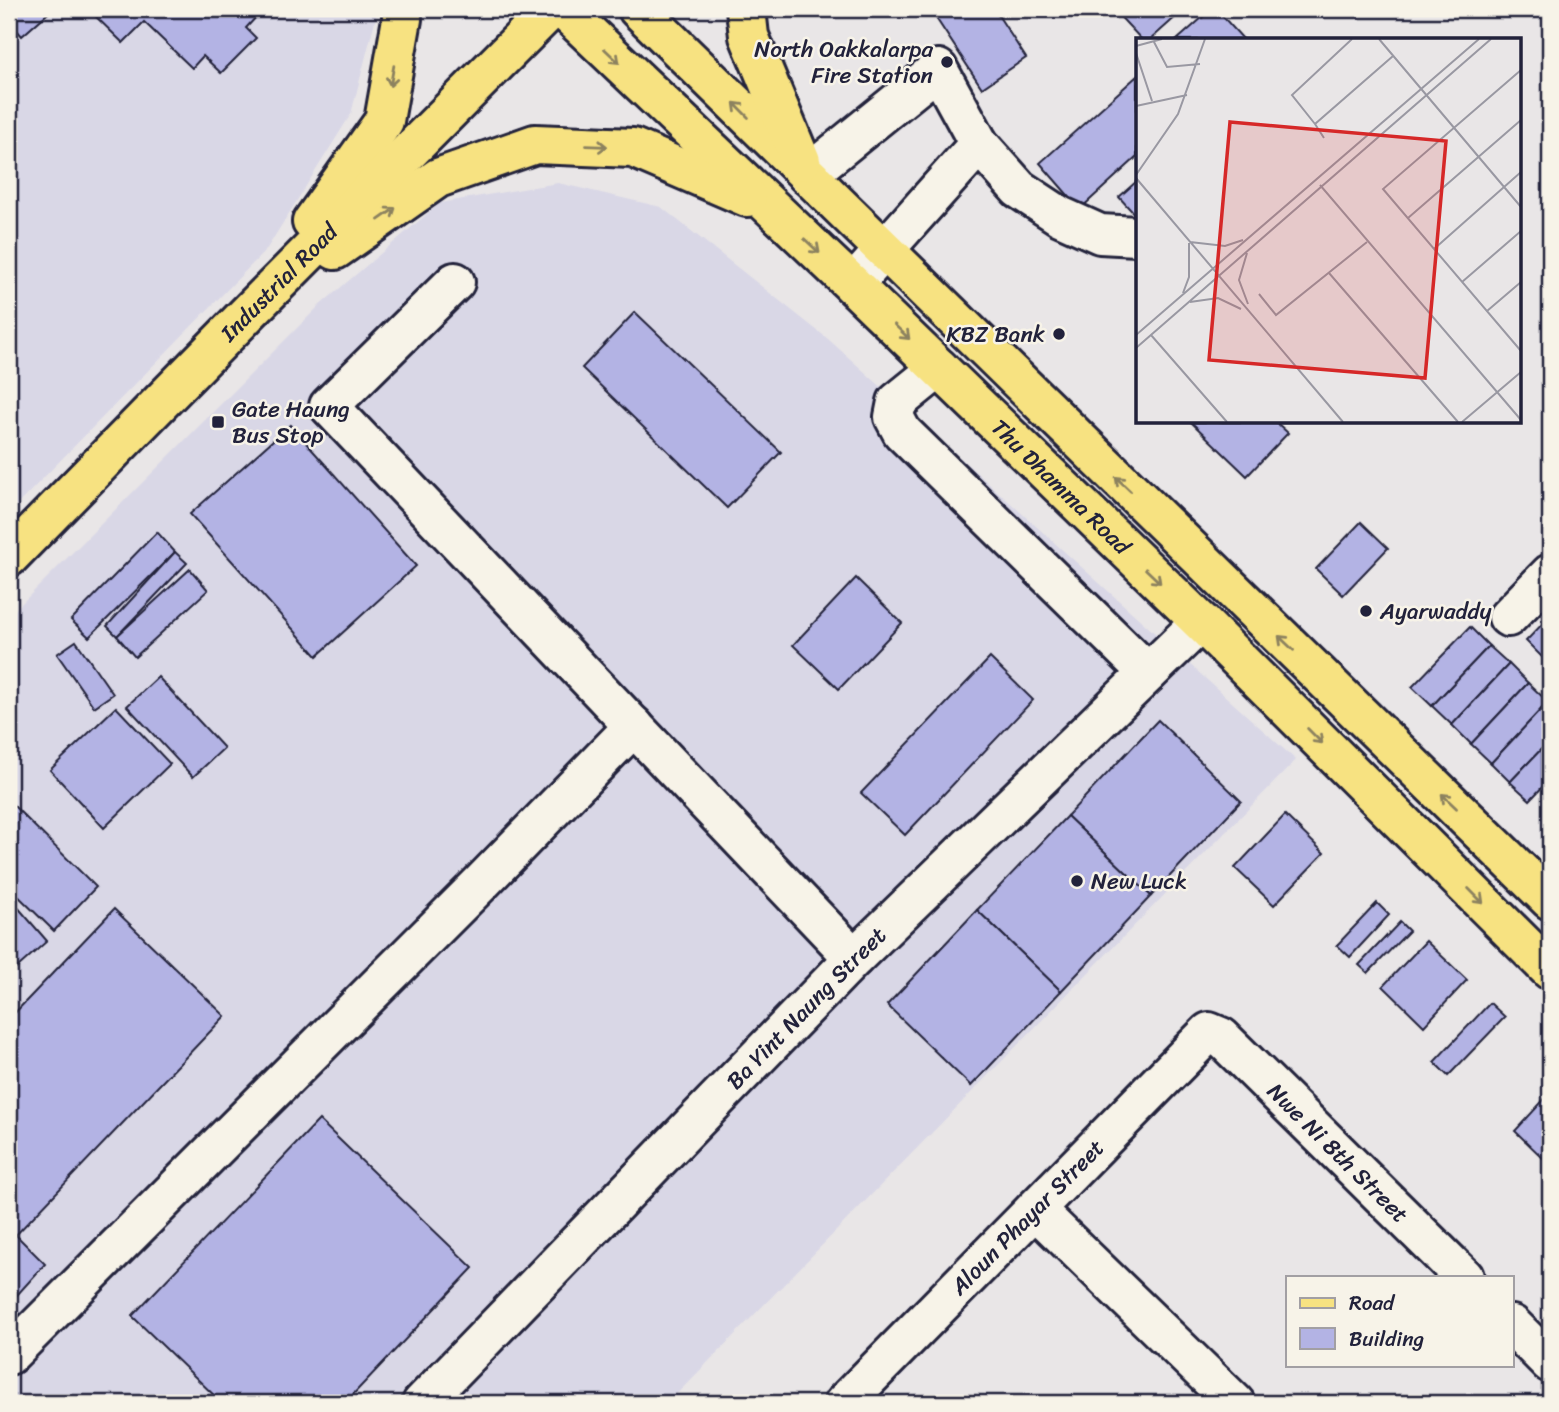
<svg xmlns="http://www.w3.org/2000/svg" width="1559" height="1412" font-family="Sriracha,sans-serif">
	<rect width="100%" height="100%" fill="#e9e6e7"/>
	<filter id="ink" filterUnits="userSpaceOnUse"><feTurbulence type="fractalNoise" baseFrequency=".0143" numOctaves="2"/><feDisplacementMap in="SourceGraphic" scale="14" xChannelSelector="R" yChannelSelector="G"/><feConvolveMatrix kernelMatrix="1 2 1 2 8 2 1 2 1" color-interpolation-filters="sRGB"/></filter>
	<g filter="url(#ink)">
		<g fill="#d9d7e6">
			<polygon points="9,9 375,9 376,17 351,114 266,250 9,513"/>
			<polygon points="558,183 661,207 828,339 1296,760 668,1403 9,1403 9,616 319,306 440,203"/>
		</g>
		<g fill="#b3b3e4" stroke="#22223b" stroke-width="2">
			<polygon points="9,9 45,9 48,13 22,36 9,21"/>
			<polygon points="88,9 251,9 258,15 246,28 256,38 221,73 203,56 192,68 144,22 123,43"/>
			<polygon points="930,9 994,9 1026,58 982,88"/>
			<polygon points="1113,9 1172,9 1178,15 1150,40 1142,40"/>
			<polygon points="1212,9 1216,9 1244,40 1177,40"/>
			<polygon points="1137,76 1137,157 1080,209 1040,163"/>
			<polygon points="1137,181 1137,217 1119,197"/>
			<polygon points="635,312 781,452 727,508 582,368"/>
			<polygon points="1191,422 1276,422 1288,433 1247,476"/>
			<polygon points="290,425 416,566 317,656 190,514"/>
			<polygon points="1361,522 1388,548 1343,595 1316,569"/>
			<polygon points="157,532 175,552 89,637 71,620"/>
			<polygon points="175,552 187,563 117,636 107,626"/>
			<polygon points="190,569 208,590 135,657 117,636"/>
			<polygon points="856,578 902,623 839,689 793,645"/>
			<polygon points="1550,616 1550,658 1547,662 1526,641"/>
			<polygon points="1470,627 1489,646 1432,706 1412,687"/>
			<polygon points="76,641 113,694 94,707 57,654"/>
			<polygon points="1489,646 1509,664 1452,725 1432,706"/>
			<polygon points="990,658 1033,700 905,835 861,793"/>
			<polygon points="1509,664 1528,683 1471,744 1452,725"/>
			<polygon points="158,677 224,748 193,777 127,706"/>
			<polygon points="1528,683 1548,702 1491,763 1471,744"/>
			<polygon points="1548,702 1550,704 1550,740 1510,782 1491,763"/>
			<polygon points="116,707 170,764 104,828 50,770"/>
			<polygon points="1158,720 1241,801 1151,896 1067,816"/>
			<polygon points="1550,740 1550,779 1530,800 1510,782"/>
			<polygon points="9,801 96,887 54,931 9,887"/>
			<polygon points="1285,815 1324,853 1274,905 1235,868"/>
			<polygon points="1067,816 1151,896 1061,991 977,910"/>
			<polygon points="9,897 47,941 9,975"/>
			<polygon points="1377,903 1389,915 1350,957 1337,945"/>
			<polygon points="114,909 225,1016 13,1238 9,1233 9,1019"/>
			<polygon points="977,910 1061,991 971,1086 887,1005"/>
			<polygon points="1400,922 1409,931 1368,973 1359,965"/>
			<polygon points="1426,941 1467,980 1424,1026 1383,986"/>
			<polygon points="1490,1003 1505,1017 1448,1076 1434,1062"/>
			<polygon points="1550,1093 1550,1165 1515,1131"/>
			<polygon points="319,1120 473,1268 345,1403 222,1403 132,1316"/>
			<polygon points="9,1228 45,1264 9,1304"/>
		</g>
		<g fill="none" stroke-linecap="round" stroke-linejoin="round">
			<g stroke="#22223b" stroke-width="44">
				<g id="minor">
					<polyline points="807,175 938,69 979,144 1019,189 1060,216 1100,234 1137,236"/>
					<polyline points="455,282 329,406 854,958"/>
					<polyline points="853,285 979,144"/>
					<polyline points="939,368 897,402 894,417 902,432 1148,673"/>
					<polyline points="1508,617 1550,574"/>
					<polyline points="1035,1209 1235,1403"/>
					<polyline points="1512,1325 1550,1363"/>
					<polyline points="9,1355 480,884 634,726"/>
					<path id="s1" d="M 422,1403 L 854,958 L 1201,622"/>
					<path id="s2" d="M 844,1403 L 1209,1032 L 1221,1037 L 1464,1277"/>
				</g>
			</g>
			<g stroke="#22223b" stroke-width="44">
				<g id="major">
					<path id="s3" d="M 563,9 L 853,285 L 1201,622 L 1550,970"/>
					<polyline points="638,9 1550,900"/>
					<polyline points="746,9 749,36 801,161"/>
					<polyline points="312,222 384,121 402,19 402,9"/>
					<polyline points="335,250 438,178 535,144 633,148 747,197"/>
					<path id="s4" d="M 9,557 L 251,310 L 551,9"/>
				</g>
			</g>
			<use href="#minor" stroke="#f7f3e8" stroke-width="38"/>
			<use href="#major" stroke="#f7e281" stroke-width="38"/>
		</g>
		<defs><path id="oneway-shaft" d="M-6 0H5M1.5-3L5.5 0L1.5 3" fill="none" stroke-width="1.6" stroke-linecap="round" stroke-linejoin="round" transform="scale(1.75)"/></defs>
		<g stroke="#8c825e">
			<use href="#oneway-shaft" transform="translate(612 56) rotate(44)"/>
			<use href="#oneway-shaft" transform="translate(392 76) rotate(100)"/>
			<use href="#oneway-shaft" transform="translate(741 110) rotate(-135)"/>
			<use href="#oneway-shaft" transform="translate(597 146) rotate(2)"/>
			<use href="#oneway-shaft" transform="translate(387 214) rotate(-35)"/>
			<use href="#oneway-shaft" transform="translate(812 246) rotate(43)"/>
			<use href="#oneway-shaft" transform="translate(902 332) rotate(44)"/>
			<use href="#oneway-shaft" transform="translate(1123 484) rotate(-136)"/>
			<use href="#oneway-shaft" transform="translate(1153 576) rotate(44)"/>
			<use href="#oneway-shaft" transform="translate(1286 643) rotate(-136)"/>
			<use href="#oneway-shaft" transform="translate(1315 736) rotate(45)"/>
			<use href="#oneway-shaft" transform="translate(1449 801) rotate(-136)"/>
			<use href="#oneway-shaft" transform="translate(1476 896) rotate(45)"/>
		</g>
	</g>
	<g fill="#22223b" stroke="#f7f3e8" stroke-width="2.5">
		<circle cx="947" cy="62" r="7"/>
		<circle cx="1059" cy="334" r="7"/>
		<rect x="211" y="415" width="14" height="14" rx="3.5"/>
		<circle cx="1366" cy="611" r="7"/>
		<circle cx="1077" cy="881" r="7"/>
	</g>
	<g text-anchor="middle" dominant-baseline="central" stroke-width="5" stroke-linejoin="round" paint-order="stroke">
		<g font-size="23" fill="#22223b" stroke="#f7f3e8" text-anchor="start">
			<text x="933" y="49" text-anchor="end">North Oakkalarpa<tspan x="933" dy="26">Fire Station</tspan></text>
			<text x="1045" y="334" text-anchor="end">KBZ Bank</text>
			<text x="232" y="409">Gate Haung<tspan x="232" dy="26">Bus Stop</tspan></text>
			<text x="1380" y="611">Ayarwaddy</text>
			<text x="1091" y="881">New Luck</text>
		</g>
		<g font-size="23" fill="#22223b" stroke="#f7f3e8">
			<text stroke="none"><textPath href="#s4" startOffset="385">Industrial Road</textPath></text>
			<text stroke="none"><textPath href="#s3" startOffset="690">Thu Dhamma Road</textPath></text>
			<text stroke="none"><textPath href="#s1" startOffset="551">Ba Yint Naung Street</textPath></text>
			<text stroke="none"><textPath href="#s2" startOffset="698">Nwe Ni 8th Street</textPath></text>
			<text stroke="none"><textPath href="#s2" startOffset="261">Aloun Phayar Street</textPath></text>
		</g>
	</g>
	<g transform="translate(1136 38)">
		<rect width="385" height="385" fill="#e9e6e7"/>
		<path fill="none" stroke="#9998a2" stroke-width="2" d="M 243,1 L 385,169M 18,4 L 31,29 L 64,26M 0,8 L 26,1M 0,15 L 16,63M 385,32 L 247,151 L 385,313M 0,68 L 51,57M 179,86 L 156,57 L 216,1M 188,100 L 179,86 L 257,18M 0,137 L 42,76 L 69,1M 0,140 L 207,384M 184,147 L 385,382M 272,180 L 385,82M 54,204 L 89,208 L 107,202M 298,211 L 385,134M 111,215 L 103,242 L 112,266M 193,235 L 322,384M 326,244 L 385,193M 47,255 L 53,239 L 53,205M 123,256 L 140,277 L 231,204M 54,264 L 82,260 L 105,271M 351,273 L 385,244M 0,297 L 343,1M 15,297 L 91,384M 0,310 L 355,1M 326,384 L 385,334"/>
		<path fill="#d62828" fill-opacity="0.15" stroke="#d62828" stroke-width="3.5" d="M 94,84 L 310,103 L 289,340 L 73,322 Z"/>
		<rect width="385" height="385" fill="none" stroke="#22223b" stroke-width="3.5"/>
	</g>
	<rect width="1559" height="1412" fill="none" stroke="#f7f3e8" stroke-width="35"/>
	<rect x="18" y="18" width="1524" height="1377" fill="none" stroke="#22223b" stroke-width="2.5" filter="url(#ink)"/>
	<rect x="1286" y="1276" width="228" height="91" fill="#f7f3e8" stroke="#a29fa3" stroke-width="2"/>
	<rect x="1300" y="1298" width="35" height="10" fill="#f7e281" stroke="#a29fa3" stroke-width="2"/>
	<text x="1349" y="1310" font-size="21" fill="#22223b">Road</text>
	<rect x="1300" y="1328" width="35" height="21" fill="#b3b3e4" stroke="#a29fa3" stroke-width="2"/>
	<text x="1349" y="1346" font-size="21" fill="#22223b">Building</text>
</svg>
